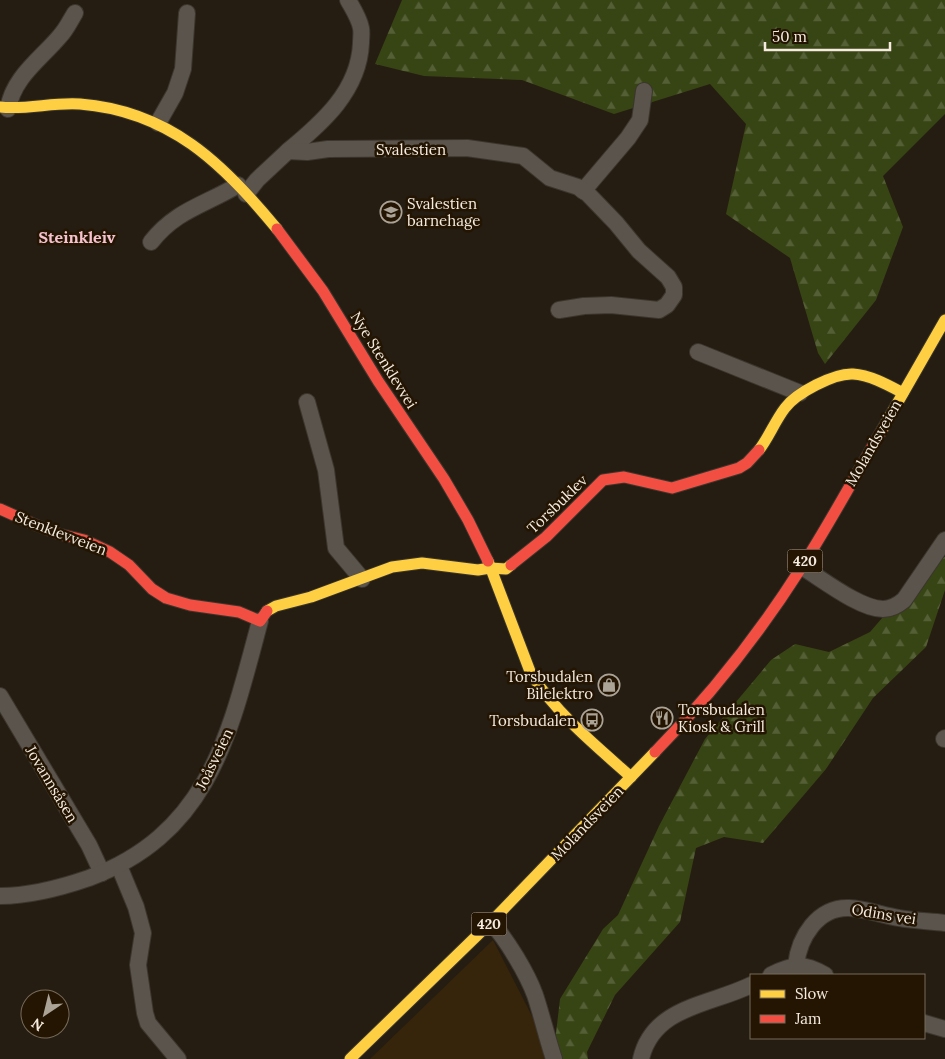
<svg xmlns="http://www.w3.org/2000/svg" width="945" height="1059" font-family="Lora,serif">
	<defs>
		<pattern id="forest-firs" width="22" height="20" patternUnits="userSpaceOnUse" patternTransform="scale(1.25)"><rect width="22" height="20" fill="#374414"/><path d="M5 1l3.5 6h-7zM16 11l3.5 6h-7z" fill="#555f36"/></pattern>
	</defs>
	<rect width="100%" height="100%" fill="#251d11"/>
	<polygon fill="#36250b" points="493,940 536,1024 545,1059 370,1059"/>
	<g fill="url(#forest-firs)">
		<polygon points="402,0 945,0 945,114 883,176 903,227 876,300 825,364 818,353 790,258 726,214 746,124 710,84 614,114 522,80 424,76 375,64"/>
		<polygon points="945,557 945,590 926,647 873,698 826,769 763,843 724,837 696,848 680,922 615,995 587,1052 588,1059 553,1059 560,999 603,929 618,915 659,826 705,739 771,660 795,644 829,652 870,632 934,558"/>
	</g>
	<g fill="none" stroke-linecap="round" stroke-linejoin="round">
		<g stroke="#3b362e" stroke-width="18">
			<g id="street">
				<path d="M 8,109 C 13,77 41,59 60,36 C 66,30 70,21 75,13"/>
				<polyline points="158,123 175,93 183,69 187,13"/>
				<path d="M 288,151 C 322,123 359,91 361,43 C 361,38 362,33 361,28 C 359,18 353,9 348,0"/>
				<polyline points="583,191 628,138 640,120 644,91"/>
				<polyline points="246,194 257,180 288,151 307,152 328,149 467,148 523,156 550,178 578,187 588,194 616,223 639,251 668,277 674,287 674,295 667,305 659,310 611,305 584,306 559,310"/>
				<path d="M 151,242 C 176,210 205,205 238,185"/>
				<polyline points="698,352 800,393"/>
				<polyline points="307,402 326,470 336,548 362,579"/>
				<path d="M 802,567 C 822,579 860,609 883,609 C 891,609 898,605 904,600 L 945,540"/>
				<polyline points="0,696 89,845 102,873"/>
				<polyline points="944,739 945,738"/>
				<polyline points="119,866 136,907 143,933 138,965 145,1013 148,1023 178,1059"/>
				<path d="M 0,896 C 31,896 60,888 89,878 C 210,833 230,733 260,621"/>
				<path d="M 491,922 C 507,940 527,973 535,995 C 542,1016 547,1038 554,1059"/>
				<path d="M 796,965 C 799,938 817,907 849,908 C 866,909 882,915 899,918 C 914,921 930,921 945,923"/>
				<path d="M 771,975 C 793,964 803,962 825,975"/>
				<polyline points="924,1023 945,1029"/>
				<path d="M 641,1059 C 653,1006 711,1005 751,985"/>
			</g>
		</g>
		<g stroke="#3b362e" stroke-width="13">
			<g id="slow">
				<path d="M 0,107 C 27,110 53,102 80,104 C 169,111 223,163 277,229"/>
				<polyline points="882,430 945,320"/>
				<path d="M 759,450 C 769,437 775,421 785,408 C 796,393 834,373 853,374 C 870,375 888,385 903,393"/>
				<path d="M 488,561 L 531,674 C 558,715 595,745 631,777"/>
				<polyline points="267,611 276,606 311,597 392,567 422,563 478,570 490,568 506,569 511,565"/>
				<polyline points="350,1059 491,922 655,752"/>
			</g>
		</g>
		<g stroke="#3b362e" stroke-width="13">
			<g id="jam">
				<polyline points="277,229 323,291 378,381 444,479 468,520 488,561"/>
				<polyline points="0,509 38,526 59,534 84,540 110,552 129,565 152,589 166,598 190,605 239,612 260,621 267,611"/>
				<polyline points="511,565 546,537 603,480 624,477 672,488 739,468 747,463 759,450"/>
				<path d="M 655,752 C 710,696 759,634 801,568 C 830,523 855,476 882,430"/>
			</g>
		</g>
		<use href="#street" stroke="#5b544c" stroke-width="16"/>
		<use href="#slow" stroke="#ffcf43" stroke-width="11"/>
		<use href="#jam" stroke="#f24e42" stroke-width="11"/>
	</g>
	<defs>
		<g id="school-ring" transform="scale(1.125)"><circle r="9.5" fill="#231502" stroke="#aca397" stroke-width="1.5"/><path d="M0-5L7-2L0 1L-7-2ZM-4 1L0 2.5L4 1V4Q0 6-4 4Z" fill="#aca397"/></g>
		<g id="shop-ring" transform="scale(1.125)"><circle r="9.5" fill="#231502" stroke="#aca397" stroke-width="1.5"/><path d="M-5-2.5h2.3a2.7 3.5 0 0 1 5.4 0H5L5.5 6h-11ZM-1.5-2.5h3a1.5 2.3 0 0 0-3 0Z" fill="#aca397"/></g>
		<g id="restaurant-ring" transform="scale(1.125)"><circle r="9.5" fill="#231502" stroke="#aca397" stroke-width="1.5"/><path d="M-5-6h1v4h1v-4h1v4h1v-4h1v5L-1.5 .5V6h-2V.5L-5-1ZM5-6V6H3V1.5H1.5Q1.5-4 5-6Z" fill="#aca397"/></g>
		<g id="bus-ring" transform="scale(1.125)"><circle r="9.5" fill="#231502" stroke="#aca397" stroke-width="1.5"/><path d="M-5-6H5V4H4V6H2V4H-2V6H-4V4H-5ZM-3.5-4V0h7V-4ZM-3.5 1.2v1.5H-2V1.2ZM2 1.2v1.5H3.5V1.2Z" fill="#aca397"/></g>
	</defs>
	<g fill-rule="evenodd">
		<use href="#school-ring" x="391" y="212"/>
		<use href="#shop-ring" x="609" y="685"/>
		<use href="#restaurant-ring" x="662" y="718"/>
		<use href="#bus-ring" x="592" y="720"/>
	</g>
	<g text-anchor="middle" dominant-baseline="central" stroke-width="5" stroke-linejoin="round" paint-order="stroke">
		<g fill="#231502" stroke="#b6ab9d" stroke-width="1">
			<rect x="787.5" y="549.5" width="35" height="23" rx="4"/>
			<rect x="471.5" y="912.5" width="35" height="23" rx="4"/>
		</g>
		<g font-size="14" font-weight="bold" fill="#f5ebdf">
			<text x="805" y="561">420</text>
			<text x="489" y="924">420</text>
		</g>
		<g font-size="15" fill="#f5ebdf" stroke="#231502">
			<text x="411" y="149">Svalestien</text>
			<text transform="translate(384 360) rotate(58)">Nye Stenklevvei</text>
			<text transform="translate(873 443) rotate(-60)">Molandsveien</text>
			<text transform="translate(557 504) rotate(-44)">Torsbuklev</text>
			<text transform="translate(61 533) rotate(21)">Stenklevveien</text>
			<text transform="translate(214 759) rotate(-64)">Joåsveien</text>
			<text transform="translate(52 784) rotate(59)">Jovannsåsen</text>
			<text transform="translate(587 823) rotate(-46)">Molandsveien</text>
			<text transform="translate(884 914) rotate(9)">Odins vei</text>
		</g>
		<g font-size="15" fill="#f5ebdf" stroke="#231502" text-anchor="start">
			<text x="407" y="203">Svalestien<tspan x="407" dy="17">barnehage</tspan></text>
			<text x="593" y="676" text-anchor="end">Torsbudalen<tspan x="593" dy="17">Bilelektro</tspan></text>
			<text x="678" y="709">Torsbudalen<tspan x="678" dy="17">Kiosk &amp; Grill</tspan></text>
			<text x="576" y="720" text-anchor="end">Torsbudalen</text>
		</g>
		<g font-size="16" font-weight="bold" fill="#f5c2cd" stroke="#231502">
			<text x="77" y="237">Steinkleiv</text>
		</g>
	</g>
	<rect x="750" y="974" width="175" height="65" fill="#231502" stroke="#776b5a"/>
	<rect x="760" y="990" width="25" height="8" fill="#ffcf43" stroke="#776b5a"/>
	<text x="795" y="999" font-size="15" fill="#f5ebdf">Slow</text>
	<rect x="760" y="1015" width="25" height="8" fill="#f24e42" stroke="#776b5a"/>
	<text x="795" y="1024" font-size="15" fill="#f5ebdf">Jam</text>
	<g transform="translate(45 1014) rotate(215)"><circle r="24" fill="#231502" stroke="#776b5a"/>
	<path d="M0-4L9 19L0 12L-9 19Z" fill="#aca397"/>
	<text y="-8" font-size="14" font-weight="bold" text-anchor="middle" fill="#f5ebdf">N</text>
	</g>
	<path d="M765 42v8h125v-8" fill="none" stroke="#f5ebdf" stroke-width="2.5"/>
	<text x="772" y="42" font-size="15" fill="#f5ebdf" stroke="#231502" stroke-width="4" paint-order="stroke">50 m</text>
</svg>
